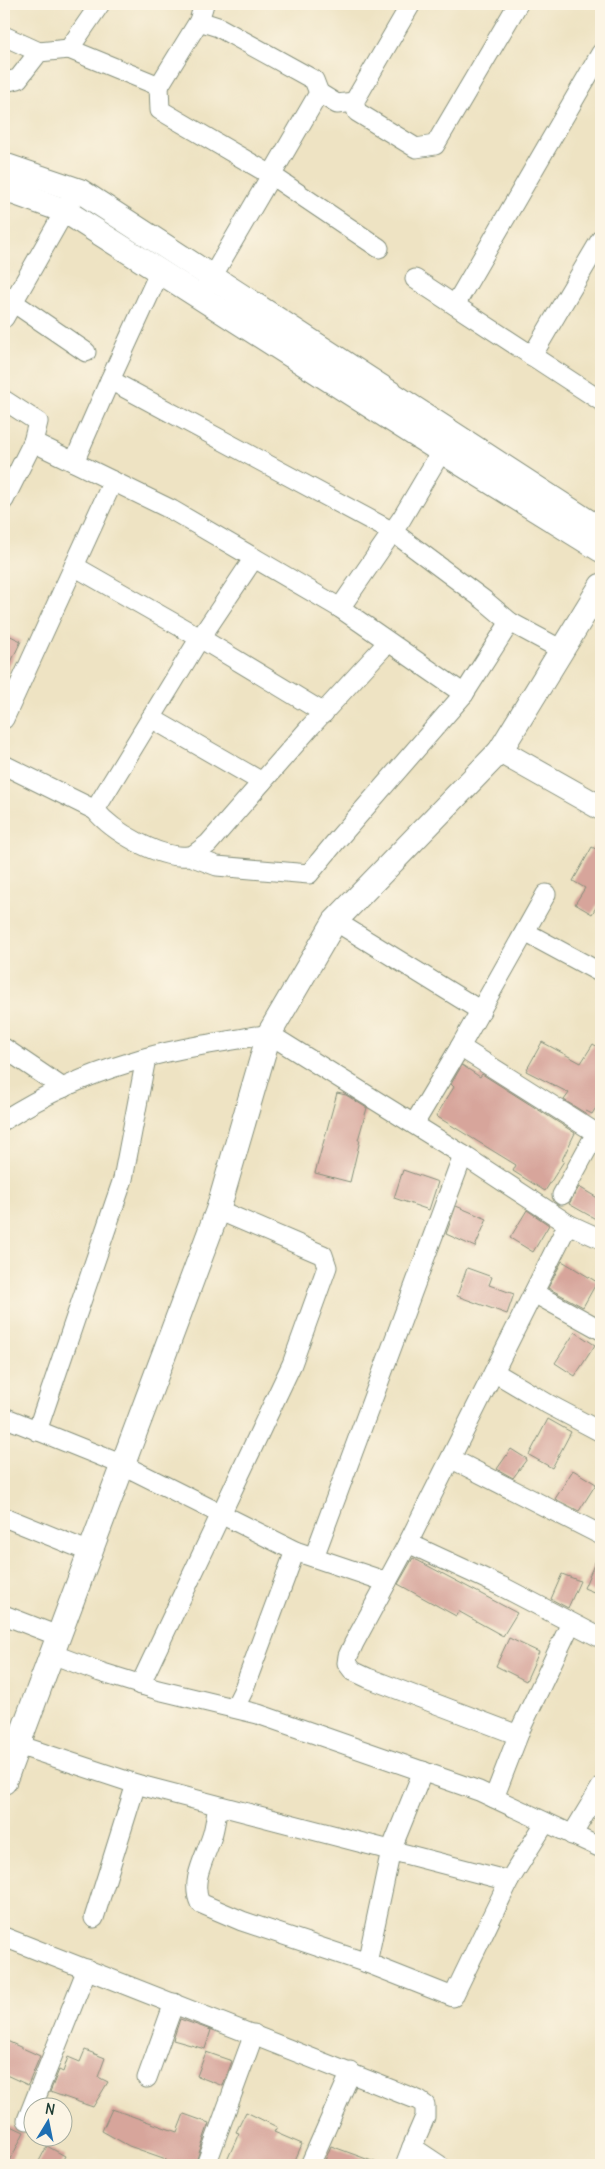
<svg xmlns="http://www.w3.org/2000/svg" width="605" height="2169" font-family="Delius,sans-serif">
	<rect width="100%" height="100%" fill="#fcf5e5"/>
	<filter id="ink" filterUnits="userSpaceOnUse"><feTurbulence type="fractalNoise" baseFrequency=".02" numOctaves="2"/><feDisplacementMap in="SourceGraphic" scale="10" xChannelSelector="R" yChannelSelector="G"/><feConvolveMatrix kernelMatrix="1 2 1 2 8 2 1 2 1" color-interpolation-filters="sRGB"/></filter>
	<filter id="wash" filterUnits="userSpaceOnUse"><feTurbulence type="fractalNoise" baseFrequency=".0096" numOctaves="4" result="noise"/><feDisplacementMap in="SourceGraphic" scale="20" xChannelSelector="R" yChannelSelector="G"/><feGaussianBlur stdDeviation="1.12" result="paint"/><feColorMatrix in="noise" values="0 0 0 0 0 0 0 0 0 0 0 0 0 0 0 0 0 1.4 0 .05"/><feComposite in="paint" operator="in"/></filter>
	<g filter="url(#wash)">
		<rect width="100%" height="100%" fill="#eee3c3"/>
		<g id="blocks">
			<g fill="#d7a59b">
				<polygon points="4,633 21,641 4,677"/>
				<polygon points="592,847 601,852 601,899 592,914 575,904 585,888 573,881"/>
				<polygon points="542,1042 581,1063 593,1044 601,1049 601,1100 592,1114 586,1111 585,1113 564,1100 569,1093 526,1071"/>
				<polygon points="462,1065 480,1077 482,1074 575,1133 562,1160 564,1161 545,1191 513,1171 516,1165 436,1116 454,1087 451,1084"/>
				<polygon points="337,1093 346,1095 367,1108 358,1140 360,1140 350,1182 315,1173"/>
				<polygon points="403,1170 438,1182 429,1210 394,1198"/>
				<polygon points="579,1187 601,1200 601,1222 569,1204"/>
				<polygon points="456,1206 487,1219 475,1247 446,1234"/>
				<polygon points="527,1210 549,1225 533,1252 510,1238"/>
				<polygon points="562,1261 597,1282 583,1307 548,1288"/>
				<polygon points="467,1268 492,1277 489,1285 514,1294 507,1314 457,1296"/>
				<polygon points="575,1332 595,1345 575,1376 555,1363"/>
				<polygon points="548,1419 571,1432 552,1468 529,1455"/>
				<polygon points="511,1449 527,1459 513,1478 497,1469"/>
				<polygon points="573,1470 596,1484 579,1511 555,1499"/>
				<polygon points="601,1548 601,1595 584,1588"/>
				<polygon points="413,1558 517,1613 503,1636 458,1611 456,1616 398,1584"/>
				<polygon points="562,1574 580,1581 568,1608 551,1599"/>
				<polygon points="509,1638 539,1652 526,1681 496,1666"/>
				<polygon points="180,2019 211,2030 205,2049 173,2040"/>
				<polygon points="7,2041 40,2056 28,2085 4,2074 4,2049"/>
				<polygon points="85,2050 105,2058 98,2077 108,2082 93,2107 50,2092 59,2070 63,2072 68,2057 80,2062"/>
				<polygon points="206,2052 232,2061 223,2086 197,2076"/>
				<polygon points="112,2109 177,2132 184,2114 209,2123 195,2165 175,2165 165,2162 166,2159 129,2146 102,2131"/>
				<polygon points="246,2112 277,2127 274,2132 302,2144 293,2165 225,2165 239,2133 236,2132"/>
				<polygon points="9,2125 24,2132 8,2165 4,2165 4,2136"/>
				<polygon points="47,2146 65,2156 60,2165 37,2165"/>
				<polygon points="331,2146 380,2164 380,2165 323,2165"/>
			</g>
		</g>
	</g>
	<g filter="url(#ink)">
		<use href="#blocks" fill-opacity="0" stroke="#86907c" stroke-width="1"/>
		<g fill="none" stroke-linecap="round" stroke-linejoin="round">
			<g stroke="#86907c" stroke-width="21">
				<g id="minor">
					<polyline points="411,4 354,102 357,112 416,148 435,145 518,4"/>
					<polyline points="199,21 218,27 314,80 319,93 205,289"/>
					<polyline points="4,36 39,52"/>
					<polyline points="69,49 159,86 160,110 271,175 379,248"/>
					<polyline points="4,82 18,79 39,52 69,49 100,4"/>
					<polyline points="159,86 199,21 204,4"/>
					<polyline points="319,93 337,104 354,102"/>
					<polyline points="415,279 601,401"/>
					<polyline points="4,296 86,352"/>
					<polyline points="455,305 601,53"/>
					<polyline points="4,318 71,200"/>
					<polyline points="532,356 601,239"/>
					<polyline points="110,380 160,271"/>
					<polyline points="4,400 38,422 33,442 172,510 340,608"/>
					<polyline points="448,440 402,518 340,608 464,694"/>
					<polyline points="74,462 110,380 393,532 484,600 510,622 562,650"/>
					<polyline points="4,500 33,442"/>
					<path d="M 254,558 L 195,646 L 95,810 C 112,831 159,859 188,856 C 194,856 202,848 208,844 L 311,726 L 388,642"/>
					<polyline points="74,566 200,638 324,713"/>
					<polyline points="151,718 262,782"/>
					<polyline points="4,719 113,481"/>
					<polyline points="4,765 95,810"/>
					<polyline points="190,856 217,866 309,874 337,840 464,694 510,622"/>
					<polyline points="546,894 460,1047 596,1133 562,1195"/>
					<polyline points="335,921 481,1011"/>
					<polyline points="525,932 601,973"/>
					<polyline points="4,1048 63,1088"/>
					<path d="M 4,1120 C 42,1096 84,1076 128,1063 C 173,1048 222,1042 269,1034 L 463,1155 L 568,1224 L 601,1239"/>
					<polyline points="414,1124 460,1047"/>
					<polyline points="534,1293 601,1330"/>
					<polyline points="494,1372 548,1404 601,1432"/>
					<polyline points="4,1417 123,1465 295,1551 387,1582"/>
					<polyline points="37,1431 123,1179 146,1058"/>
					<polyline points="452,1459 601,1535"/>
					<polyline points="4,1517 90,1552"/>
					<polyline points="408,1543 568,1224"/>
					<polyline points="314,1557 463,1155"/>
					<polyline points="4,1615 58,1636"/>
					<polyline points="52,1654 100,1672 158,1690 258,1714 479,1791 601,1848"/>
					<polyline points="140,1685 292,1364 327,1267 323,1255 218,1210"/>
					<polyline points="235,1707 243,1691 295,1551"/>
					<polyline points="518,1735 368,1678 353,1671 347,1663 348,1656 354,1643 408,1543 501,1586 601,1638"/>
					<polyline points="18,1745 136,1784 509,1881 545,1823"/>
					<polyline points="494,1798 521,1728 571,1623"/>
					<path d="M 218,1806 C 216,1816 215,1827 212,1836 C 205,1858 190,1881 200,1903 L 242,1921 L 367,1963 L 453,1997 L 509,1881"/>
					<polyline points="572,1835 601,1787"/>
					<polyline points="94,1918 136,1784"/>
					<polyline points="4,1937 418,2100 425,2105 425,2117 412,2147 439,2165"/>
					<polyline points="367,1963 391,1850 423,1771"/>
					<polyline points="147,2078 174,2003"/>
					<polyline points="27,2120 87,1969"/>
					<polyline points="206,2165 254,2034"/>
					<polyline points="310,2165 351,2072"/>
					<polyline points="405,2165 412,2147"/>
				</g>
			</g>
			<g stroke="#86907c" stroke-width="26">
				<g id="tertiary">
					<polyline points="4,165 80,191 601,530"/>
					<polyline points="4,189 65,211 441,451 601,550"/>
					<polyline points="500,751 601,808"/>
					<polyline points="4,1782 218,1210 269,1034 335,921 500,751 601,586"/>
				</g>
			</g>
			<use href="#minor" stroke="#fff" stroke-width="19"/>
			<use href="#tertiary" stroke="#fff" stroke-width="24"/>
		</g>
	</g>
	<rect width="605" height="2169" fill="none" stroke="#fcf5e5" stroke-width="20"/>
	<g transform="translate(48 2122) rotate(10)"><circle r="24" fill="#fcf5e5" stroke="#a4ab9e"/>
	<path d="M0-4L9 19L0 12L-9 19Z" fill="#1f6fb2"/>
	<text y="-8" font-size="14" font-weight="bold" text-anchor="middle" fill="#1f3d34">N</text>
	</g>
</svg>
